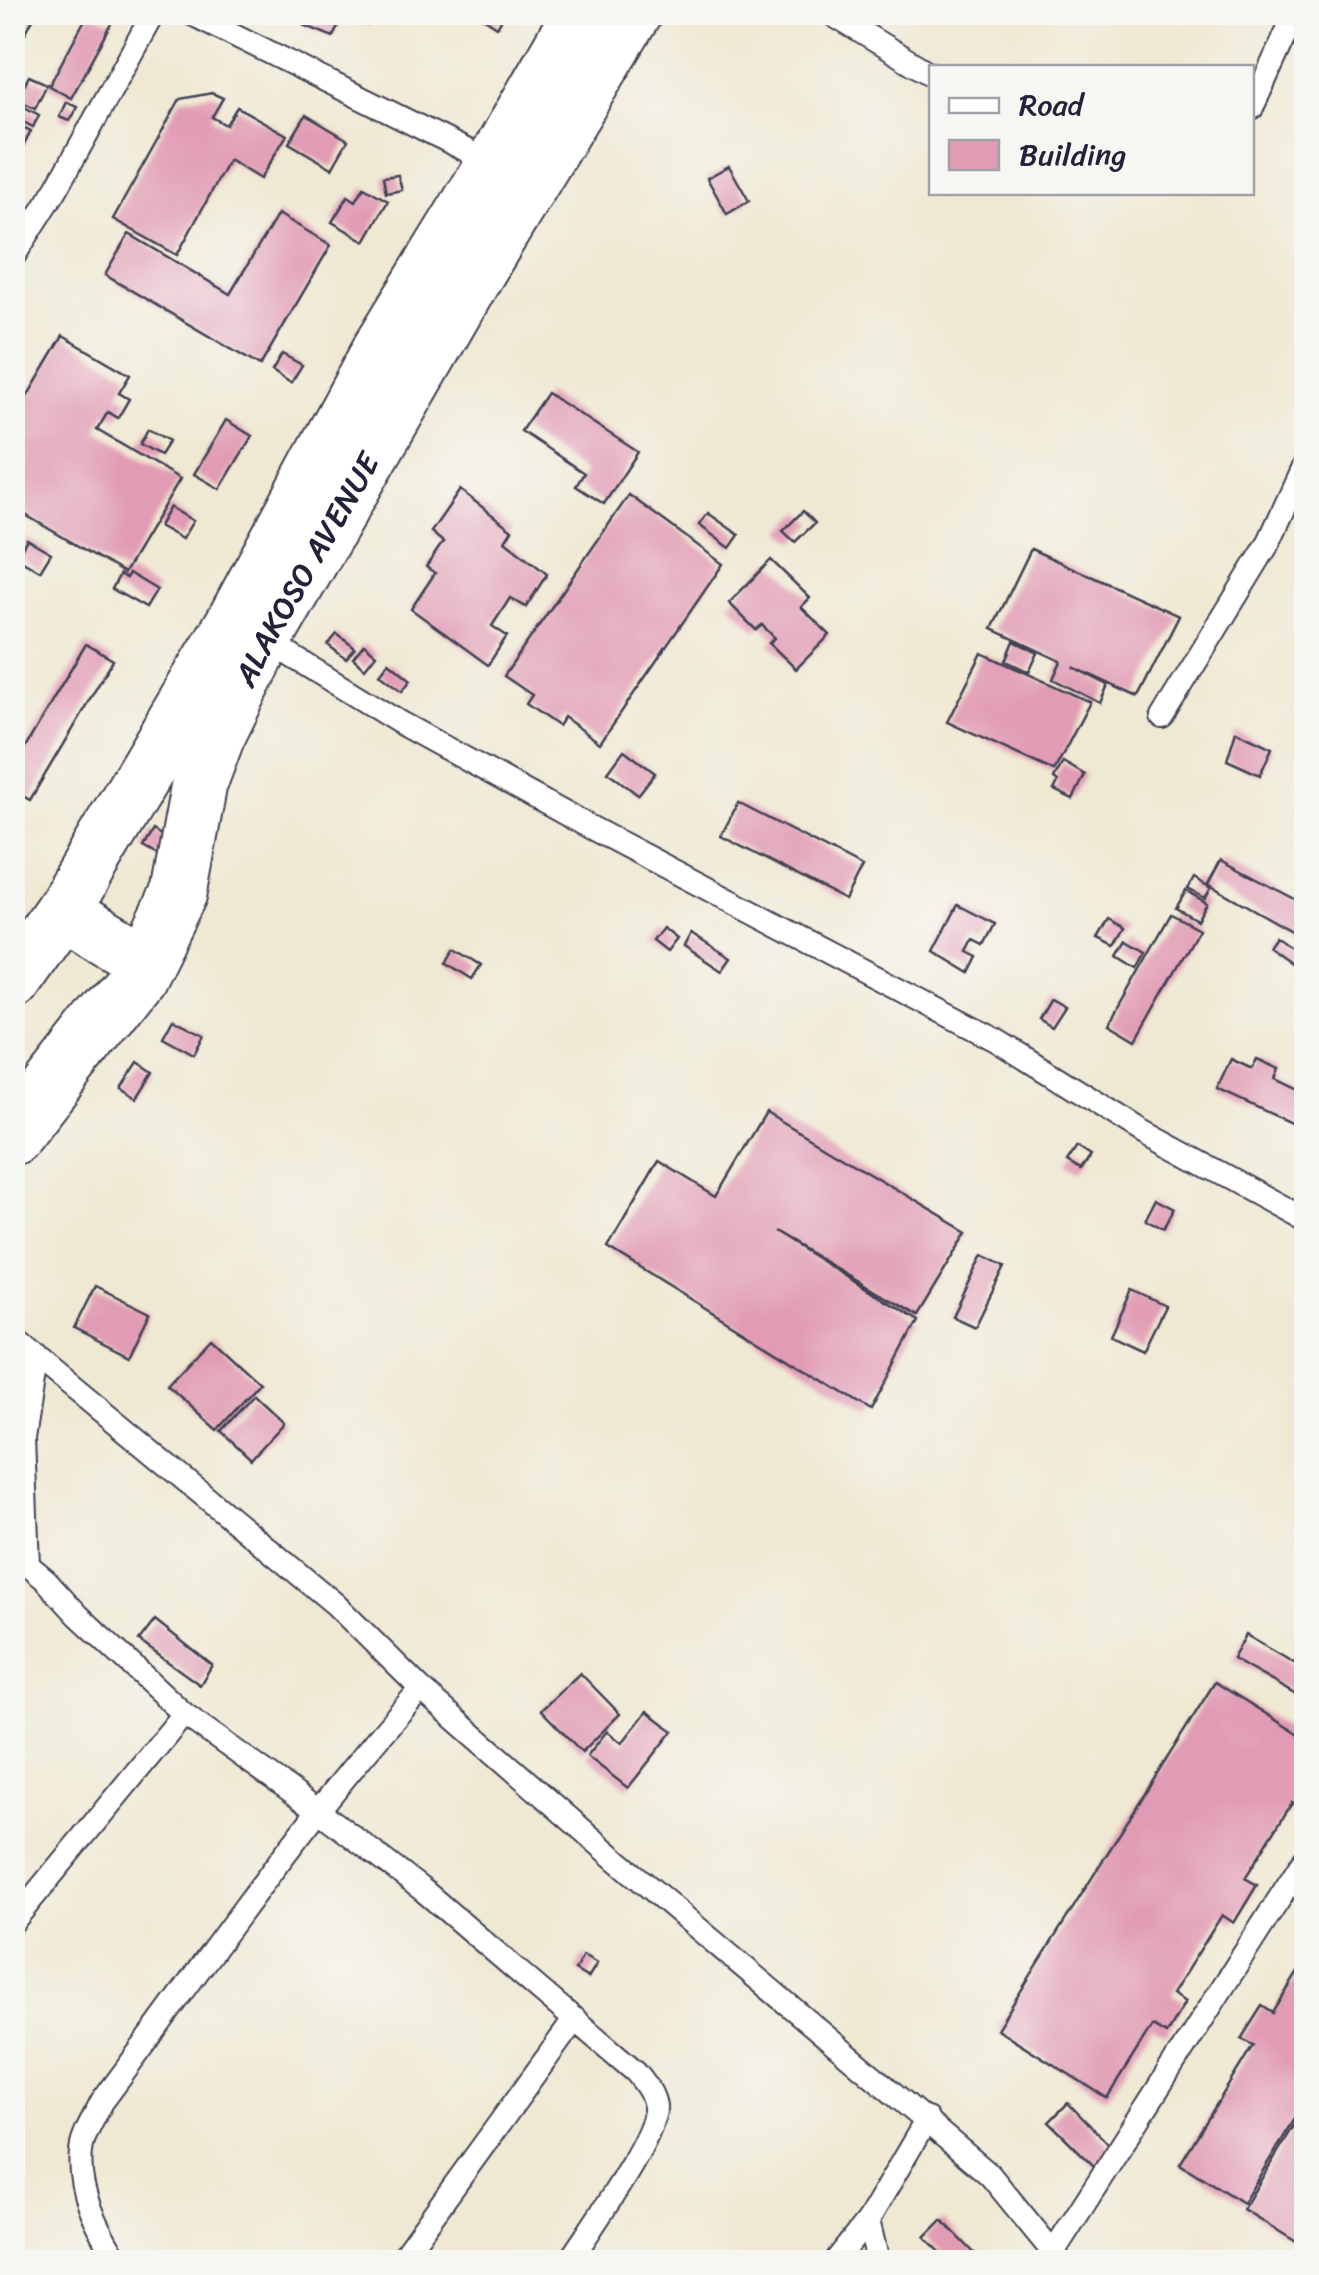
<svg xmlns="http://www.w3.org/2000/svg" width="1319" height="2275" font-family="Sriracha,sans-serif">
	<rect width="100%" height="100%" fill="#f6f6f2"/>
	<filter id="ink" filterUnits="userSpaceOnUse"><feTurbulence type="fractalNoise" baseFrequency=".01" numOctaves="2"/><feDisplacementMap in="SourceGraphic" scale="20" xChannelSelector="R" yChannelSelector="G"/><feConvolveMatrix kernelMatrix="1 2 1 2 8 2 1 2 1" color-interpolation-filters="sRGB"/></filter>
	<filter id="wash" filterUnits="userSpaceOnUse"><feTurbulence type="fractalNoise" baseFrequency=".0048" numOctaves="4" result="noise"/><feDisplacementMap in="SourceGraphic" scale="40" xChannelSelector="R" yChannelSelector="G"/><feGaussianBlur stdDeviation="2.25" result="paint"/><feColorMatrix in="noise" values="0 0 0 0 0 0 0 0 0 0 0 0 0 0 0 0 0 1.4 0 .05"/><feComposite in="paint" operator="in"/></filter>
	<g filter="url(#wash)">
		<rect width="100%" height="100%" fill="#efe8d2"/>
		<g id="blocks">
			<g fill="#e19bb4">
				<polygon points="12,12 37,12 12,57"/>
				<polygon points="89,12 113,22 71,98 49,86"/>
				<polygon points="310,12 332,12 342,17 333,37 304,25"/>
				<polygon points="354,12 374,12 367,25 351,17"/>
				<polygon points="484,12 506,12 497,27 482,17"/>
				<polygon points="740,12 760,12 751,28 736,20"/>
				<polygon points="29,76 47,84 35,108 17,99"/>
				<polygon points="212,93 223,98 212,117 226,125 237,107 287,135 260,179 229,160 177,255 113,219 180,99"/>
				<polygon points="12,100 39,115 33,127 12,116"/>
				<polygon points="66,102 77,107 69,121 59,117"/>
				<polygon points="306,115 348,140 332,168 289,143"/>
				<polygon points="12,122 31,131 12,169"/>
				<polygon points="729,166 749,201 727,214 707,178"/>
				<polygon points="398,175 402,190 386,193 383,177"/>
				<polygon points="364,187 388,201 365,241 332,222 348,196 356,201"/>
				<polygon points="278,214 331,245 260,366 105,275 129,234 230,294"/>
				<polygon points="63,336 130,375 119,393 129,399 118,418 108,412 97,430 180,479 124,573 12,507 12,422"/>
				<polygon points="282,354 302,365 291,383 272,371"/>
				<polygon points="547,393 638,452 604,504 576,486 584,473 521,431"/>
				<polygon points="226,420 252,436 220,489 194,474"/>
				<polygon points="148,429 169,441 160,455 140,444"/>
				<polygon points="460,490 512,530 505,541 547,574 526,607 510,598 492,626 507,636 488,665 411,609 435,573 426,567 443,542 431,532"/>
				<polygon points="629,495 723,564 600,743 564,717 558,726 526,704 532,695 504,676"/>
				<polygon points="170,507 193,521 182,539 159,526"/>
				<polygon points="803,511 815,523 795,542 783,531"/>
				<polygon points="708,513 739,535 730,548 699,525"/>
				<polygon points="27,539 51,553 40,571 16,557"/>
				<polygon points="1031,549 1179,616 1138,697 1073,667 1108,685 1100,703 1053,679 1061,661 992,629"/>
				<polygon points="771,560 810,598 801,607 830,635 796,669 769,643 775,638 762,625 756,630 729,603"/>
				<polygon points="129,573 157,590 146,608 112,589 120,574 126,578"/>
				<polygon points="337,634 355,648 346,659 328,645"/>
				<polygon points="1014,641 1038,653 1029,672 1006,661"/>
				<polygon points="86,644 113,660 30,800 12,790 12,769"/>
				<polygon points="364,644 376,654 365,668 353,658"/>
				<polygon points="982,653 1090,702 1054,771 947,722"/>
				<polygon points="389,662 411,680 402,691 380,674"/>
				<polygon points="1236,731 1272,748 1260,775 1227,760"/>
				<polygon points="624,750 655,773 638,795 608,772"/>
				<polygon points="1063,762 1085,775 1073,799 1054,790 1058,782 1054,779"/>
				<polygon points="738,803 862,867 845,900 721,836"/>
				<polygon points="153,830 170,841 161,857 143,847"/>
				<polygon points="1221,860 1306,905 1306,939 1208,884"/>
				<polygon points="1194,878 1211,888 1205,898 1188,889"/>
				<polygon points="1186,891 1207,903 1197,920 1176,908"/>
				<polygon points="958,905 995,924 984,945 974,940 968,952 978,957 970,973 934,951"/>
				<polygon points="1171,914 1199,929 1136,1040 1109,1024"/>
				<polygon points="1109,919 1125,928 1115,946 1098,938"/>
				<polygon points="663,928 677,939 667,952 653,941"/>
				<polygon points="691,933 731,958 722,971 684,946"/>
				<polygon points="1275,937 1306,959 1306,974 1268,947"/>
				<polygon points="1127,941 1146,952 1137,968 1118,956"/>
				<polygon points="455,949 481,965 472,979 447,963"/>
				<polygon points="1051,999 1065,1007 1052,1027 1039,1019"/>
				<polygon points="173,1019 204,1035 194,1054 163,1037"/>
				<polygon points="1231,1059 1252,1069 1257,1059 1279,1069 1275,1079 1306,1094 1306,1130 1217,1089"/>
				<polygon points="138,1062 153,1072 137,1098 121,1088"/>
				<polygon points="766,1112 968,1232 917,1316 774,1232 918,1321 871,1410 608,1248 659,1161 716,1196"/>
				<polygon points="1077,1147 1091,1156 1081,1170 1067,1162"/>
				<polygon points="1156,1199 1175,1209 1163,1230 1145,1220"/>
				<polygon points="983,1255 1005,1266 975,1327 953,1317"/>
				<polygon points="95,1286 150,1313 129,1356 74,1328"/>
				<polygon points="1132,1290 1165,1306 1143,1351 1111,1336"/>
				<polygon points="211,1338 260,1383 217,1430 167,1385"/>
				<polygon points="254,1395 284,1423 251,1459 221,1431"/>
				<polygon points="155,1620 212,1665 200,1685 139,1641"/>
				<polygon points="1246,1635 1306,1670 1306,1682 1298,1696 1233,1659"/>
				<polygon points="580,1673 620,1714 582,1752 541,1710"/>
				<polygon points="1215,1682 1306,1739 1306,1811 1292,1803 1245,1878 1257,1885 1234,1923 1222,1915 1172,1994 1185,2002 1166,2034 1152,2026 1107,2098 997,2029"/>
				<polygon points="647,1711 673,1731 628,1788 587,1756 607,1731 622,1743"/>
				<polygon points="583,1955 597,1963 588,1978 575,1970"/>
				<polygon points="1306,1959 1306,2101 1243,2203 1180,2164 1253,2045 1241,2039 1262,2006 1273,2013"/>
				<polygon points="1068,2103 1113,2149 1094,2166 1049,2122"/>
				<polygon points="1306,2106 1306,2248 1243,2209"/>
				<polygon points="942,2220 982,2261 980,2262 950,2262 925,2237"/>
			</g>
		</g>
	</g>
	<g filter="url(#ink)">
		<use href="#blocks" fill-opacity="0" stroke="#414052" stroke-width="2.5"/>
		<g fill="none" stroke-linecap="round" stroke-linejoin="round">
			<g stroke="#414052" stroke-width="26">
				<g id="lane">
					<polyline points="188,12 494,164"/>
					<polyline points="828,12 932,75"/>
					<polyline points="1252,108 1296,12"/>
					<polyline points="12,259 57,188 154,12"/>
					<polyline points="262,638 402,724 584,824 996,1040 1144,1132 1306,1220"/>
					<polyline points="1162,717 1268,544 1306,461"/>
					<polyline points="12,1337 335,1604 421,1689 617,1860 990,2175 1061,2262"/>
					<path d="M 12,1561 L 28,1565 L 46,1580 L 78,1615 L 184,1714 L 319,1811 L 424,1891 L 636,2072 C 644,2082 653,2093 655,2106 C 658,2136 587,2233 569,2262"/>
					<polyline points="28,1565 23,1438 36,1356"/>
					<polyline points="12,1923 184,1714"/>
					<polyline points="868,2220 878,2262"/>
					<polyline points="1054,2251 1306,1857"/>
					<path d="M 118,2262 C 97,2228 74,2187 82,2145 C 85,2131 96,2115 102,2102 C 206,1963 304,1817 421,1689"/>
					<polyline points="399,2262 575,2019"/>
					<polyline points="835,2262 868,2220 927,2119"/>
				</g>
			</g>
			<g stroke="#414052" stroke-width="59">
				<g id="secondary">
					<polyline points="62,911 145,961"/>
					<polyline points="12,982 62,911 234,622 381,348 494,164 581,12"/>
					<path id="s1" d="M 12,1137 L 138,976 L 179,893 L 199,784 L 217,736 L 265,639 L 474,277 L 634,12"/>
				</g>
			</g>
			<use href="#lane" stroke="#fff" stroke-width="22"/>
			<use href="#secondary" stroke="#fff" stroke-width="55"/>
		</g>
	</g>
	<g text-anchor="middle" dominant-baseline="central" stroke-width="10" stroke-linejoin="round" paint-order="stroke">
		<g font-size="32" fill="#22223b" stroke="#f6f6f2">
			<text stroke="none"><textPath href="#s1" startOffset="648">ALAKOSO AVENUE</textPath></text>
		</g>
	</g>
	<rect width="1319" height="2275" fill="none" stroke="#f6f6f2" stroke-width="50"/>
	<rect x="929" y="65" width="325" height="130" fill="#f6f6f2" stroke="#a1a1a9" stroke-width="2.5"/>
	<rect x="949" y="98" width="50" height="15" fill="#ffffff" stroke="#a1a1a9" stroke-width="2.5"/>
	<text x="1019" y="115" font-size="30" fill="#22223b">Road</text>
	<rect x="949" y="140" width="50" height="30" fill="#e19bb4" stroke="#a1a1a9" stroke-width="2.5"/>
	<text x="1019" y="165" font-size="30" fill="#22223b">Building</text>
</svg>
